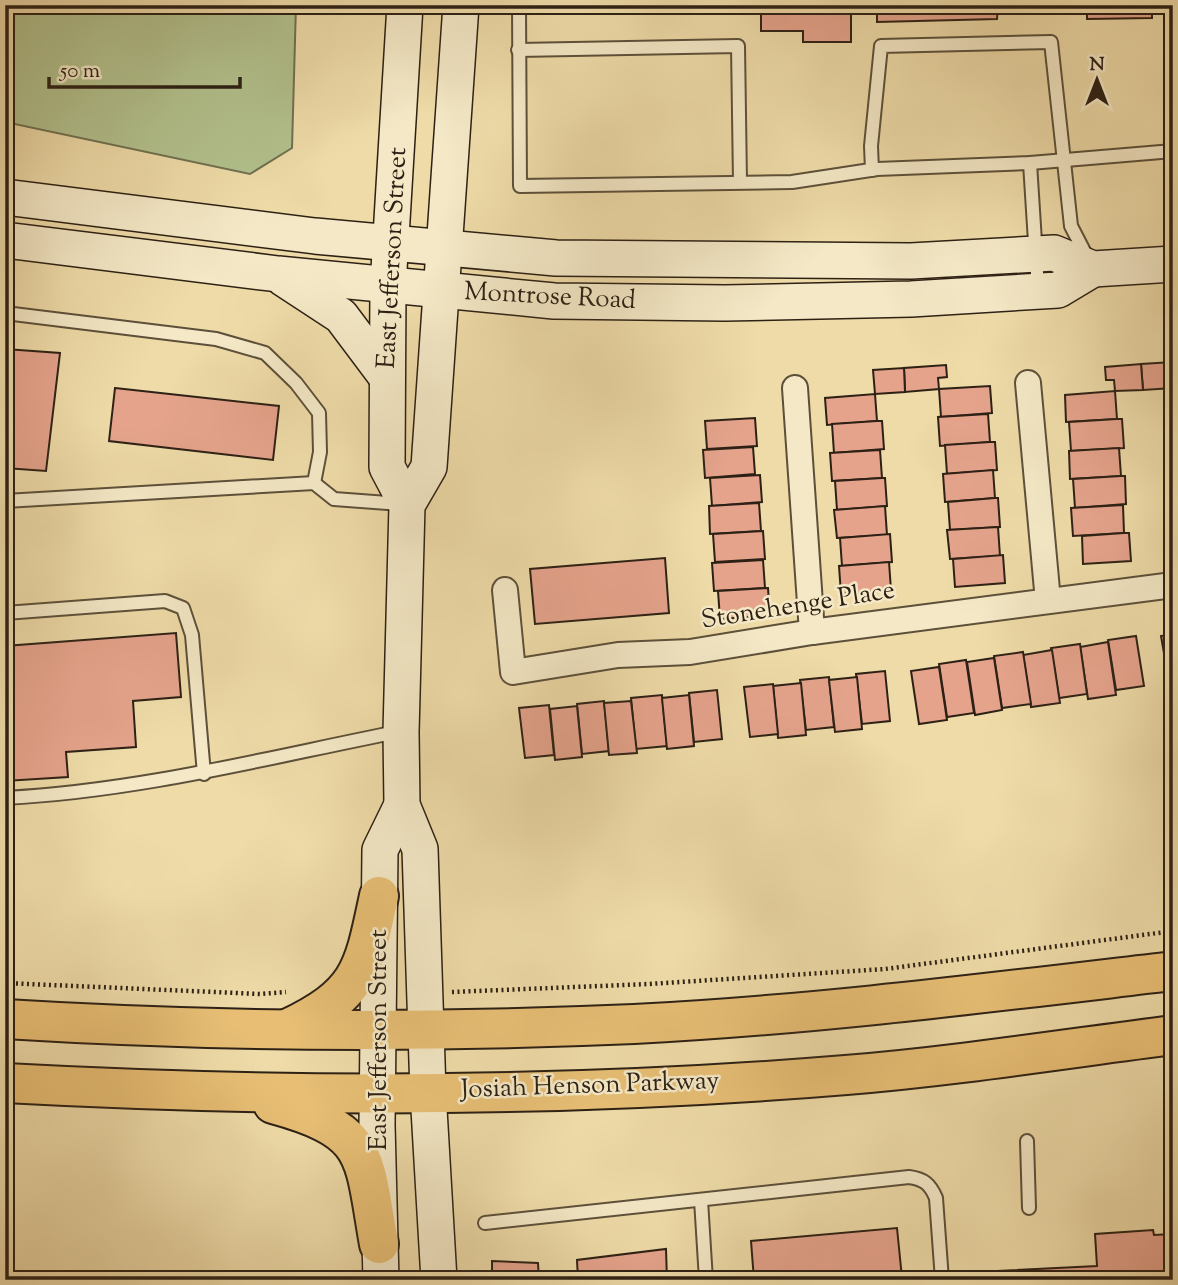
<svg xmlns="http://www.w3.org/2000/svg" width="1178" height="1285" font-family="'Sorts Mill Goudy',serif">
	<rect width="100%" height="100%" fill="#eedba8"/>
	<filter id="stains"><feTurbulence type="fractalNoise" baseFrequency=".00286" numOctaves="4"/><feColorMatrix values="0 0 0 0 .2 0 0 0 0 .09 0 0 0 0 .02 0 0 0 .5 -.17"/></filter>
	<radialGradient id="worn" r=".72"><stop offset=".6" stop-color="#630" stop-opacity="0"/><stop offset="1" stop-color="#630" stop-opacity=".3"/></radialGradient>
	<polygon fill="#b2c18d" stroke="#707151" stroke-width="2" points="17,5 296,5 292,148 250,174 5,122 5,25"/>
	<g fill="#e5a38c" stroke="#2d2115" stroke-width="2">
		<polygon points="761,5 851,5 851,42 803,42 803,31 761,31"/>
		<polygon points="863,5 998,5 997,19 877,22 877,11 863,11"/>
		<polygon points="1087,5 1152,5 1152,18 1087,19"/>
		<polygon points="5,349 60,353 46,471 5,468"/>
		<polygon points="1173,362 1173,388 1143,390 1141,364"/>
		<polygon points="1141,364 1143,390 1115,391 1114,380 1106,380 1105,367"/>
		<polygon points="946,365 947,377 938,378 939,389 905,392 904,368"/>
		<polygon points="904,368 905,392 875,394 873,370"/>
		<polygon points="990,386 992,413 941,417 939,389"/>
		<polygon points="115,388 279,406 273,460 109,441"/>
		<polygon points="1115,391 1117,419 1066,422 1065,395"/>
		<polygon points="875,394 877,421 827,425 825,398"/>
		<polygon points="988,414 990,442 940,446 938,417"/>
		<polygon points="755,418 757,446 707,449 705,421"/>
		<polygon points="1117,419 1122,419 1124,448 1071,451 1069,422"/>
		<polygon points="877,421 882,421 884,449 834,453 832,424"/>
		<polygon points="990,442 995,442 997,470 947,474 945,445"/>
		<polygon points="753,447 755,474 705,478 703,450"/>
		<polygon points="1119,448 1121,476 1070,479 1069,451"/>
		<polygon points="880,450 882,478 832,481 830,453"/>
		<polygon points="993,470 995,498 945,502 943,474"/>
		<polygon points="760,475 762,502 712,506 710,478"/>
		<polygon points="1121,476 1125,476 1126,504 1075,508 1073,479"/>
		<polygon points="882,478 885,478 887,506 837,510 835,481"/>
		<polygon points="995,498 998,498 1000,527 950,530 948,502"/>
		<polygon points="759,503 761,531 710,534 709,506"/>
		<polygon points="1123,505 1124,533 1073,536 1071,508"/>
		<polygon points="885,506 887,535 837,538 834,510"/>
		<polygon points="998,527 1000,556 950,559 947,530"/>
		<polygon points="763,531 765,559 715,562 713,534"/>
		<polygon points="1124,533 1129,533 1131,561 1083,564 1082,536"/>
		<polygon points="890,534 892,562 842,566 840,538"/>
		<polygon points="1003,555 1005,583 955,587 953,559"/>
		<polygon points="665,558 669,613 535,624 530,569"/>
		<polygon points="763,560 765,588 714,591 712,563"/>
		<polygon points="889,562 891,590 841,594 839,566"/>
		<polygon points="768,588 770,616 720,619 718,591"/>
		<polygon points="176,633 181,697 133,701 136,747 66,752 68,777 5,781 5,646"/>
		<polygon points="1173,634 1173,688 1170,688 1161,636"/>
		<polygon points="1136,636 1144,686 1116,690 1108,640"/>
		<polygon points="1108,642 1116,695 1088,699 1080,647"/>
		<polygon points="1080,644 1087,694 1059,698 1051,648"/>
		<polygon points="1052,650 1060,703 1031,707 1023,655"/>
		<polygon points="1023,652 1031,704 1002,708 994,656"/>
		<polygon points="994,658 1002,710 975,715 967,662"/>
		<polygon points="966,660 974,713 947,717 939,664"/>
		<polygon points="939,667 947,720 919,724 911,671"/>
		<polygon points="885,671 890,721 862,724 856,674"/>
		<polygon points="829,677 834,727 806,730 800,680"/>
		<polygon points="857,677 862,729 835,732 829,680"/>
		<polygon points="801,683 806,735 778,738 773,686"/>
		<polygon points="773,684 778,734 750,737 744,687"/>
		<polygon points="717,690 722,739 694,742 689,693"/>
		<polygon points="662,695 667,746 636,749 631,698"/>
		<polygon points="689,695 694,746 667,749 662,698"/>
		<polygon points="604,701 609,751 582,754 577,704"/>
		<polygon points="631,701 637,753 609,755 604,703"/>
		<polygon points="549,705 554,755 525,758 519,708"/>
		<polygon points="577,706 582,757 555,760 550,709"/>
		<polygon points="897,1228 902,1278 754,1280 751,1241"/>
		<polygon points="1153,1230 1154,1235 1173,1234 1173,1280 999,1280 998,1271 1097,1266 1095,1234"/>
		<polygon points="666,1249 667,1280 578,1280 577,1260"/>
		<polygon points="492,1261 538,1263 539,1280 492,1280"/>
	</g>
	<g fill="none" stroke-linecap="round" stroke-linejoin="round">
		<g stroke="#5d503a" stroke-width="16">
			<g id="lane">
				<polyline points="519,5 520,186 792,182 877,169 1030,163 1173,151"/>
				<polyline points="518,50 738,46 740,182"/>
				<polyline points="1030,163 1038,289"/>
				<polyline points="872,170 871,146 881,46 1051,42 1071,226 1088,259"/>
				<polyline points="5,313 216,339 265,353 296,383 319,413 320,452 314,483"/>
				<polyline points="5,501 314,483 334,499 401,504"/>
				<polyline points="5,613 165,601 183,608 192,635 204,774"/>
				<path d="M 5,798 C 139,791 266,758 397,732"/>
				<polyline points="1027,1141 1029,1208"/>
				<polyline points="701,1200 706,1280"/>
				<path d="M 485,1223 L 909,1177 C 924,1179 930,1184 936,1198 L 942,1280"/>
			</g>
		</g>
		<g stroke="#5d503a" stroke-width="28">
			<g id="street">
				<polyline points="1028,383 1048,601"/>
				<polyline points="795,388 812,632"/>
				<polyline points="505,590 513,672 618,655 690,652 812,632 1173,585"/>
			</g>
		</g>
		<g stroke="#2d2115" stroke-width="38">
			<g id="secondary">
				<polyline points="405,5 388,286 387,467 407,505"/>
				<polyline points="5,197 315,236 556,258 911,261 1054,253 1093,269 1173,264"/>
				<polyline points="5,240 278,274 554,301 725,303 911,299 1058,290 1093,269"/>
				<polyline points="283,278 341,316 386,376"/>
				<polyline points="381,1280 377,1125 380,850 402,805"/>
				<polyline points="439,1280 428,1092 420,849 402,805 401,732 407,505 429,467 461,5"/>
			</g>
		</g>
		<g stroke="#2d2115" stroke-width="42">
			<g id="primary">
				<path d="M 5,1019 C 215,1032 425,1033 634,1024 C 814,1015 994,992 1173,971"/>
				<path d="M 287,1029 C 360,994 363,972 379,896"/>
				<path d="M 5,1083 C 284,1098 567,1098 846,1075 C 955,1066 1064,1049 1173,1035"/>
				<path d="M 273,1104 C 371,1131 363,1154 379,1244"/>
			</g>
		</g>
		<g stroke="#2d2115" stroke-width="4.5" stroke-dasharray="2 3.5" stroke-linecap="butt">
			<polyline points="5,983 260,994 286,992"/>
			<polyline points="452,992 649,984 885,969 1173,931"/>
		</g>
		<use href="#lane" stroke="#f4e8c6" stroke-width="12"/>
		<use href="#street" stroke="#f4e8c6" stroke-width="24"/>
		<use href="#secondary" stroke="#f4e8c6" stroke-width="35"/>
		<use href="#primary" stroke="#e7be74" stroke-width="38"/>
	</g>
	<g text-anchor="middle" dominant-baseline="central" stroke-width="5" stroke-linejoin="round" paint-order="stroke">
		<g font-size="26" fill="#2d2115" stroke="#f4e8c6">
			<text transform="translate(393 258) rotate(-87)">East Jefferson Street</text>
			<text transform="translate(550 297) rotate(3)">Montrose Road</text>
			<text transform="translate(798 606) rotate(-9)">Stonehenge Place</text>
			<text transform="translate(379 1040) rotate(-90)">East Jefferson Street</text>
			<text transform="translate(590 1086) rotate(-2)">Josiah Henson Parkway</text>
		</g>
	</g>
	<rect width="1178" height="1285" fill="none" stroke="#eedba8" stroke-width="28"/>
	<rect x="7" y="7" width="1164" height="1271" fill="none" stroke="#2d2115" stroke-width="3.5"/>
	<rect x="14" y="14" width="1150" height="1257" fill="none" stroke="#2d2115" stroke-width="2"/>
	<g transform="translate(1097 80)" stroke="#f4e8c6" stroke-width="5" paint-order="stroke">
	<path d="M0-5L12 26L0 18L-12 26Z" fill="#2d2115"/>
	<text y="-10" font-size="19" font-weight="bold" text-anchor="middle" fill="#2d2115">N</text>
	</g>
	<path d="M49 77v10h191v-10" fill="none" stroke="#2d2115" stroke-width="3.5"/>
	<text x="60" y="77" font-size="21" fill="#2d2115" stroke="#f4e8c6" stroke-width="5" paint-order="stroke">50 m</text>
	<rect width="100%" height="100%" filter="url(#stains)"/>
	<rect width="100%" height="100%" fill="url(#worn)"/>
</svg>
